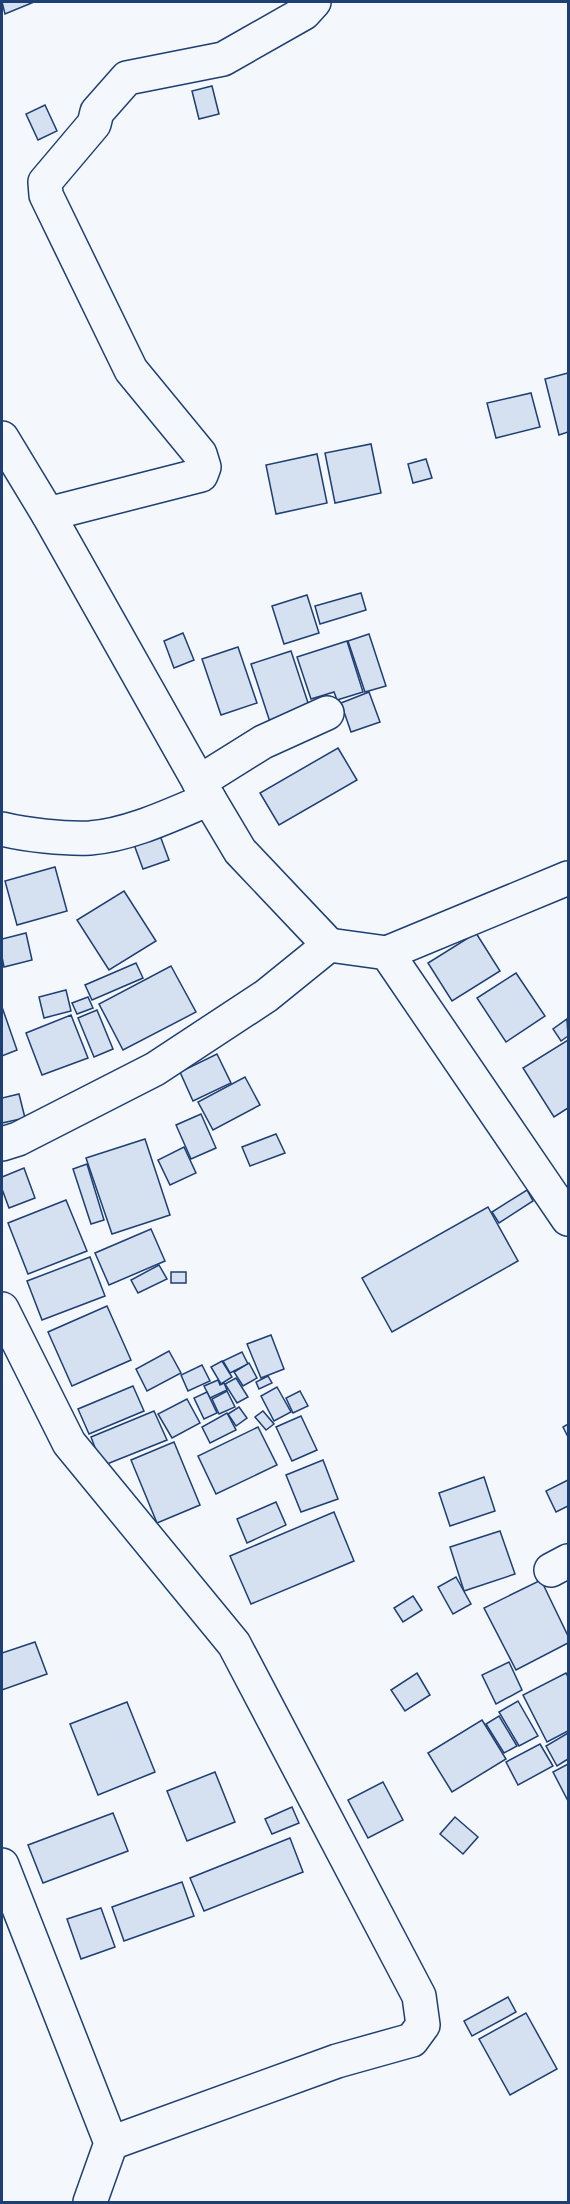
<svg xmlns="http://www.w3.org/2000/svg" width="570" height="2204" font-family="'Fira Sans',sans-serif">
	<rect width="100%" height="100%" fill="#f4f7fb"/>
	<g fill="#d5e0f0" stroke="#1d3f73" stroke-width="1.5">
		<polygon points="2,2 34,2 5,14"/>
		<polygon points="212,86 219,114 199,119 192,91"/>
		<polygon points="45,105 57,131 38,140 26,114"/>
		<polygon points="568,373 568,432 559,435 545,379"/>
		<polygon points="531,393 540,427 496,438 487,403"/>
		<polygon points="371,444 381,493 335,503 325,453"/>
		<polygon points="317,454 327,503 276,514 266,465"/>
		<polygon points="426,459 432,478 413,483 408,464"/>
		<polygon points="361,593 366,610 320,624 315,606"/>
		<polygon points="307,595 319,633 284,644 272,606"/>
		<polygon points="183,633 194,660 174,668 164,641"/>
		<polygon points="369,634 386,686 365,692 348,641"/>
		<polygon points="347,641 363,692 337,700 334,692 311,699 297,657"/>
		<polygon points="238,647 257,703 221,715 202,659"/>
		<polygon points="291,651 310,709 270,722 251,664"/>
		<polygon points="369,692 380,722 351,732 341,703"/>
		<polygon points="338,748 357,780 279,825 260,793"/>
		<polygon points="158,830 169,860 143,869 132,839"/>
		<polygon points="55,867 67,911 17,925 5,881"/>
		<polygon points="124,891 156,941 109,970 77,920"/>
		<polygon points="26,933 32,960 4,967 2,957 2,939"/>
		<polygon points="476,933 500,971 452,1001 428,963"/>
		<polygon points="136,963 143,978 92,1000 85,985"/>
		<polygon points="171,966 196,1012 123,1050 99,1004"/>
		<polygon points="516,973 545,1016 506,1042 477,998"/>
		<polygon points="66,990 71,1011 44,1018 39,997"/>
		<polygon points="88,997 93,1008 77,1014 72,1003"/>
		<polygon points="2,1007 17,1050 2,1056"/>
		<polygon points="97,1010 113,1049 94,1057 78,1018"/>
		<polygon points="71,1015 88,1058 42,1075 26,1033"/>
		<polygon points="567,1019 568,1036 561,1041 553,1029"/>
		<polygon points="568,1040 568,1108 554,1117 523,1068"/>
		<polygon points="217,1054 231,1083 193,1101 180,1072"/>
		<polygon points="245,1077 260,1105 213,1130 198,1102"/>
		<polygon points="19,1094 25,1118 2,1123 2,1098"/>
		<polygon points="201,1114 216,1148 191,1159 176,1125"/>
		<polygon points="276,1134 285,1153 250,1166 242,1147"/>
		<polygon points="145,1139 170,1215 112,1234 86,1158"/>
		<polygon points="184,1147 196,1173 170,1185 158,1160"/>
		<polygon points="87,1164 104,1220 91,1224 73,1169"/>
		<polygon points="24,1168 35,1198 9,1208 2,1189 2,1177"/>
		<polygon points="527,1190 533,1201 499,1223 492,1212"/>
		<polygon points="66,1200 87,1251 28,1274 8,1223"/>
		<polygon points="488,1207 518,1261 392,1332 362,1278"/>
		<polygon points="151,1229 165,1261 109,1285 95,1253"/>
		<polygon points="90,1257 105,1296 42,1320 27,1281"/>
		<polygon points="159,1265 167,1279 138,1293 131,1280"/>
		<rect x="171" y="1272" width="15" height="11"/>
		<polygon points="107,1306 131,1360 72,1386 48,1332"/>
		<polygon points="271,1335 284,1369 261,1378 247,1344"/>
		<polygon points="169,1351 181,1373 147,1391 136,1369"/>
		<polygon points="242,1352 248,1364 230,1373 223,1361"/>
		<polygon points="222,1361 232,1377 221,1384 211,1367"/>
		<polygon points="249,1363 257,1378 243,1386 234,1372"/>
		<polygon points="202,1365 210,1381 188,1391 181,1375"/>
		<polygon points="268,1376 272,1383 259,1389 256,1382"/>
		<polygon points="236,1378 248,1397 237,1403 225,1384"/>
		<polygon points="218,1380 220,1385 224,1383 227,1390 210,1398 204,1386"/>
		<polygon points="133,1386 144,1411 89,1434 78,1409"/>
		<polygon points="277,1387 291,1412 274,1421 261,1396"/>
		<polygon points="227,1391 235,1407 219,1414 212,1399"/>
		<polygon points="300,1391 308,1406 293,1413 286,1398"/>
		<polygon points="207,1392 217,1413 204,1419 194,1398"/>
		<polygon points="187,1399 200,1423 172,1438 158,1414"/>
		<polygon points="239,1407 247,1418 236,1426 228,1414"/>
		<polygon points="154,1411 167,1440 102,1466 91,1437"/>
		<polygon points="263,1411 274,1424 266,1430 255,1417"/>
		<polygon points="227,1413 236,1430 210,1443 202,1427"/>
		<polygon points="301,1416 317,1450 292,1461 276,1427"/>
		<polygon points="568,1424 568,1437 563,1427"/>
		<polygon points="258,1427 277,1465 216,1494 198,1456"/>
		<polygon points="174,1442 200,1505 157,1523 131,1460"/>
		<polygon points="323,1460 338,1499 301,1512 286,1475"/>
		<polygon points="484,1477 495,1511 450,1526 439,1493"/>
		<polygon points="568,1480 568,1506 556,1512 546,1491"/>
		<polygon points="276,1502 286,1525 247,1543 237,1519"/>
		<polygon points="334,1512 354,1561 251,1604 230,1556"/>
		<polygon points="500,1531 515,1574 464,1591 450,1547"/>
		<polygon points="456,1577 471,1604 453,1614 438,1587"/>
		<polygon points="541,1580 568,1636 568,1643 516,1670 484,1608"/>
		<polygon points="413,1596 422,1610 403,1622 394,1608"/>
		<polygon points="35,1642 47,1674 2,1690 2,1653"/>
		<polygon points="509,1662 522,1690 496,1704 482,1675"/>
		<polygon points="417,1673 430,1695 405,1711 391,1690"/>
		<polygon points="566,1673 568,1677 568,1731 547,1742 523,1695"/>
		<polygon points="518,1701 538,1736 519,1746 499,1712"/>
		<polygon points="127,1702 155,1772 98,1795 70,1724"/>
		<polygon points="499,1716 517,1746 504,1753 486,1724"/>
		<polygon points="482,1720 506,1759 452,1792 428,1753"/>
		<polygon points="568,1733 568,1759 557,1766 546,1746"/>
		<polygon points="540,1744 553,1766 518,1785 506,1762"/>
		<polygon points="568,1764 568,1801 553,1772"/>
		<polygon points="215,1772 235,1822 187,1841 167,1791"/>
		<polygon points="383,1782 403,1820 368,1838 348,1800"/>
		<polygon points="292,1807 299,1823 272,1834 265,1819"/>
		<polygon points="113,1813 128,1851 43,1883 28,1845"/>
		<polygon points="455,1817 478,1837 463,1854 440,1834"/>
		<polygon points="290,1838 303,1872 204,1911 190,1878"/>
		<polygon points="182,1882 194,1916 124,1941 112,1907"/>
		<polygon points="101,1908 115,1947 81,1959 67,1919"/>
		<polygon points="508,1997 516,2012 472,2036 464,2021"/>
		<polygon points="526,2013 557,2069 510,2095 479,2039"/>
	</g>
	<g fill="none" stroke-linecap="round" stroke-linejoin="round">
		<g stroke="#1d3f73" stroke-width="36">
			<g id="minor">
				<polyline points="2,438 48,514 199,782 240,851 329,945"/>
				<polyline points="48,514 201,475 204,467 200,454 131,370 46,195 45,182 94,124 97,112 127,78 223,59 304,13 314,2"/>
				<polyline points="199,782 263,742 327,713"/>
				<path d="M 2,829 C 26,835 64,839 90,838 C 130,835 173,814 209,799"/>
				<polyline points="387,953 568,878"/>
				<polyline points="2,1144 18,1139 155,1069 266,996 329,945 387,953 568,1219"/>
				<polyline points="2,1309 69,1443 234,1644 419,1996 423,2025 412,2040 337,2061 111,2143"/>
				<polyline points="551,1570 568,1561"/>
				<polyline points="2,1865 111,2143 90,2202"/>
			</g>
		</g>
		<use href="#minor" stroke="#f4f7fb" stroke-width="33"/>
	</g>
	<rect width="570" height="2204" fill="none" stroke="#1d3f73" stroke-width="6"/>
</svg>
